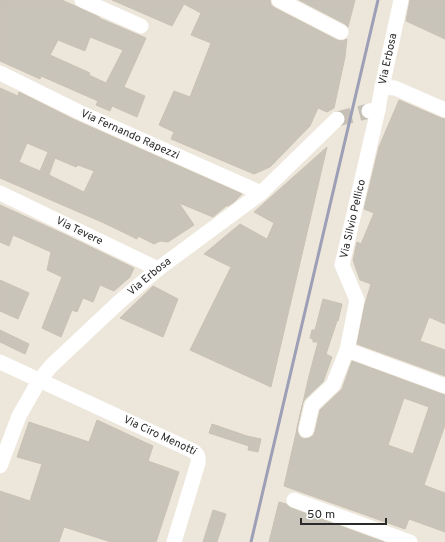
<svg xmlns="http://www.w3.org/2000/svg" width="445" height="542" font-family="Overpass,sans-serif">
	<rect width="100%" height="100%" fill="#ede6da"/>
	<g fill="#c8c4b9" stroke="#c9c2b4" fill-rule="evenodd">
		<path d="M 0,0 L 62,0 L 99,17 L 99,18 L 146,38 L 124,87 L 145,96 L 137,117 L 112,106 L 110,111 L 96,105 L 98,101 L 41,76 L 40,79 L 0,61 ZM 90,37 L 123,50 L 106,83 L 89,75 L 90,73 L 50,55 L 58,40 L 85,51 Z"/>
		<polygon points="112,0 270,0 271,5 275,8 337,40 342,41 347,39 345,57 334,108 327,112 318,108 310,126 270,167 254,174 171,139 174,132 159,125 174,91 190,97 211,43 191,35 201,13 184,4 172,26"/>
		<polygon points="299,0 355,0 348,27 345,24"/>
		<polygon points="410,0 445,0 445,39 406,21"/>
		<path d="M 0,88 L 18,96 L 19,92 L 75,120 L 242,194 L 234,202 L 228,206 L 226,206 L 213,217 L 179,203 L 194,225 L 168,242 L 160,241 L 154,244 L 138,236 L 137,239 L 104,223 L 0,178 ZM 27,143 L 48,152 L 40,171 L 19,162 ZM 55,158 L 76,167 L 78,165 L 94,171 L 84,192 L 49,175 Z"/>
		<polygon points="399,100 441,118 445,119 445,324 429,317 420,341 445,350 445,376 357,344 365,304 371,284 360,280 353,260 357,242 361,244 374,213 364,209 379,147"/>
		<polygon points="327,147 271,387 190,350 231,267 204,254 240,224 267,239 274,223 254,212"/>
		<polygon points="0,205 66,235 134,268 130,277 114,291 100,285 93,302 83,298 77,312 72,310 61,337 42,328 62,277 47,270 51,252 13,235 9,246 0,242"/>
		<polygon points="0,280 29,293 18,319 0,311"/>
		<polygon points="153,286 178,299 163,337 120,318"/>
		<path d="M 323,299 L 342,304 L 338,321 L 337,321 L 326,354 L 332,357 L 323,382 L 306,398 L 303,402 L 297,428 L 298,433 L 300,437 L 304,439 L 309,438 L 313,436 L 315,432 L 320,410 L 342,389 L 352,361 L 442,394 L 445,395 L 445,425 L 424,485 L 445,493 L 445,532 L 409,519 L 405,529 L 284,486 L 309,376 L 318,342 L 313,342 L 313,339 L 310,338 L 312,330 L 315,330 ZM 404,398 L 429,407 L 413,454 L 388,445 Z"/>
		<polygon points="0,330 29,344 25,354 0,342"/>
		<polygon points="97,420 153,446 148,461 179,472 156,542 111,542 64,527 59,542 0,542 0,491 30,501 42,464 17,457 29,422 89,442"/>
		<polygon points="212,424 247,436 261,439 258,452 248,450 249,446 209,433"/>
		<polygon points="279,502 286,504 291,508 384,542 269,542"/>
		<polygon points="213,510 226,514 217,542 203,542"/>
	</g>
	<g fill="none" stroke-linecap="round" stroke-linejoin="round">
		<polyline stroke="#c6c0b7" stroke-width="15" stroke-dasharray="15 8" stroke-linecap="butt" points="337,119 369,111"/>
		<g stroke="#fff" stroke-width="15">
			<polyline points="82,0 141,26"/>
			<polyline points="279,0 341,32"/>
			<path id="s1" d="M 0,73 L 79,112 L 261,193"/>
			<polyline points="382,87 395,88 445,110"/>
			<polyline points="378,110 342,265 357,300 347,350 445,386"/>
			<path id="s2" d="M 369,111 L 378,110 L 382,87 L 401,0"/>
			<path id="s3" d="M 0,193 L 158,269"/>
			<path id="s4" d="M 0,362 L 193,451 C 198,454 199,457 198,463 L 174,542"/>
			<polyline points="306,430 312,405 333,385 347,350"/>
			<path id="s5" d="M 0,466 L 19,416 L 39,381 L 51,366 L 118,303 L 158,269 L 261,193 L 337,119"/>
			<polyline points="294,500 410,542"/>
		</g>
		<polyline stroke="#9c9fb6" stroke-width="3" points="251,542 378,0"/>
	</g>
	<g text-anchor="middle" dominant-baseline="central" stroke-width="4" stroke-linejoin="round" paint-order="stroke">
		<g font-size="11" fill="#2a2a2a" stroke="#fff">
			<text stroke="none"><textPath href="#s2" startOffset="61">Via Erbosa</textPath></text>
			<text stroke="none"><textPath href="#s1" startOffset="144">Via Fernando Rapezzi</textPath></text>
			<text transform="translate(353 219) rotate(-77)">Via Silvio Pellico</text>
			<text stroke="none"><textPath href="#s3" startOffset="88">Via Tevere</textPath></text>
			<text stroke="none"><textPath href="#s5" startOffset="246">Via Erbosa</textPath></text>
			<text stroke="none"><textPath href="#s4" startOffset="176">Via Ciro Menotti</textPath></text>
		</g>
	</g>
	<path d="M301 518v6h85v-6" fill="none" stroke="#2a2a2a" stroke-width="2"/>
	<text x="307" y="518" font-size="12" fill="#2a2a2a" stroke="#ffffff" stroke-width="3" paint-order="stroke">50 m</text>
</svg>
